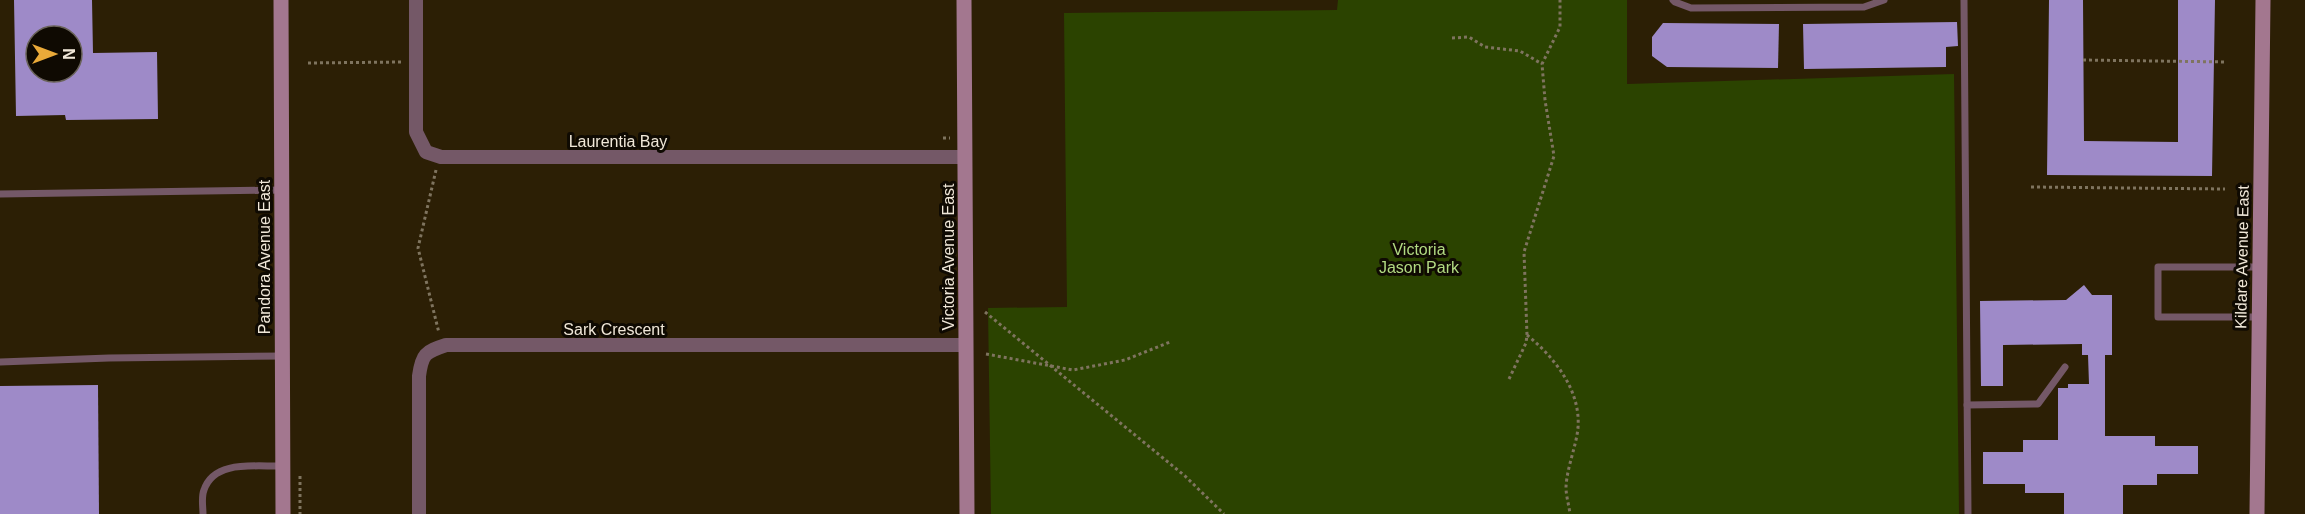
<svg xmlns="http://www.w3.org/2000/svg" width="2305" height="514" font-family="Helvetica,sans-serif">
	<rect width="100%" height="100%" fill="#2c1f05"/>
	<polygon fill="#2b4300" points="1338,0 1627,0 1627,84 1954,74 1959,514 991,514 988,308 1067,307 1064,13 1337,10"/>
	<g fill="#9e8ac8" fill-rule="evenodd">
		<path d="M 14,0 L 92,0 L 93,53 L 157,52 L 158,119 L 66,120 L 65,115 L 16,116 ZM 36,36 L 72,36 L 72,72 L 36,72 Z"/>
		<polygon points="2049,0 2083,0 2084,141 2178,142 2178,0 2215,0 2212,176 2047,175"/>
		<polygon points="1957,22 1958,46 1946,47 1946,67 1804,69 1803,24"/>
		<polygon points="1663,23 1779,24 1778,68 1667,67 1652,56 1652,37"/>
		<polygon points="2084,285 2092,295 2112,295 2112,355 2105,355 2105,436 2155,436 2155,446 2198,446 2198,474 2157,474 2157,485 2123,485 2123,514 2064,514 2064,493 2025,493 2025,484 1983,484 1983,452 2023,452 2023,440 2058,440 2058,388 2068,388 2068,384 2089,384 2088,355 2082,355 2082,344 2003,345 2003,386 1981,386 1980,301 2066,300"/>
		<polygon points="98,385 99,514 0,514 0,386"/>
	</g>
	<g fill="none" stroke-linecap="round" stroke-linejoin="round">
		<g stroke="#7f745f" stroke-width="3" stroke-dasharray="3 3" stroke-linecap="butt">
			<polyline points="1452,38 1469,37 1485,47 1520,51 1542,64"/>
			<polyline points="2083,60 2227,62"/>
			<polyline points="308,63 402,62"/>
			<polyline points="943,138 950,138"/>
			<polyline points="436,170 418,248 439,333"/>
			<polyline points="2031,187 2225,189"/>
			<polyline points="985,312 1185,476 1224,514"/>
			<path d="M 1527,335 C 1554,357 1581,390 1578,428 C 1576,447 1567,467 1566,487 C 1566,496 1569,505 1570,514"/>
			<polyline points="986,354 1073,370 1125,360 1170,342"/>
			<polyline points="1509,379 1526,343 1527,335 1524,252 1554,156 1545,100 1542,64 1560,27 1560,0"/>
			<polyline points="300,476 300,514"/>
		</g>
		<g stroke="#745867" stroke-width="7">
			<polyline points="1673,0 1675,2 1691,8 1864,7 1884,0"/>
			<polyline points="1964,0 1968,514"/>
			<polyline points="0,194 282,190"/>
			<polyline points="2259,317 2158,317 2158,267 2260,267"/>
			<polyline points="0,362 109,358 283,356"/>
			<polyline points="1967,405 2038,404 2065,367"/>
			<path d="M 203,514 C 203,507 201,497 204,490 C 214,459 257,467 283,466"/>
		</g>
		<g stroke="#745867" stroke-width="14">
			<polyline points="416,0 416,132 426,152 441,157 965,157"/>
			<path d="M 419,514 L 419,376 C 422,354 425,352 446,345 L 966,345"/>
		</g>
		<g stroke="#a3778f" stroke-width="15">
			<polyline points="281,0 283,514"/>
			<polyline points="964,0 967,514"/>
			<polyline points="2257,514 2263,0"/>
		</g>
	</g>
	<g text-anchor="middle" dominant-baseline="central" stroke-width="6" stroke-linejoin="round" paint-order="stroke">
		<g font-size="16" fill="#f0e7d8" stroke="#0f0a02">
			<text x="618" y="141">Laurentia Bay</text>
			<text transform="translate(264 257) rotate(-90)">Pandora Avenue East</text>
			<text transform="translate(948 257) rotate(-90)">Victoria Avenue East</text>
			<text transform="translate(2242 257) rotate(-89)">Kildare Avenue East</text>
			<text x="614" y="329">Sark Crescent</text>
		</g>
		<g font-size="16" fill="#b2da82" stroke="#0f0a02">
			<text x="1419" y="249">Victoria<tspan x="1419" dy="18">Jason Park</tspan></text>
		</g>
	</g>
	<g transform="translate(54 54) rotate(90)"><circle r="28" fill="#0f0a02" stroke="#696258" stroke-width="1.5"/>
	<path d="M0-4.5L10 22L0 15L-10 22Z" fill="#eaaa39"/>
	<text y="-9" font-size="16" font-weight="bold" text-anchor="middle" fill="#f0e7d8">N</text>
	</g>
</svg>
